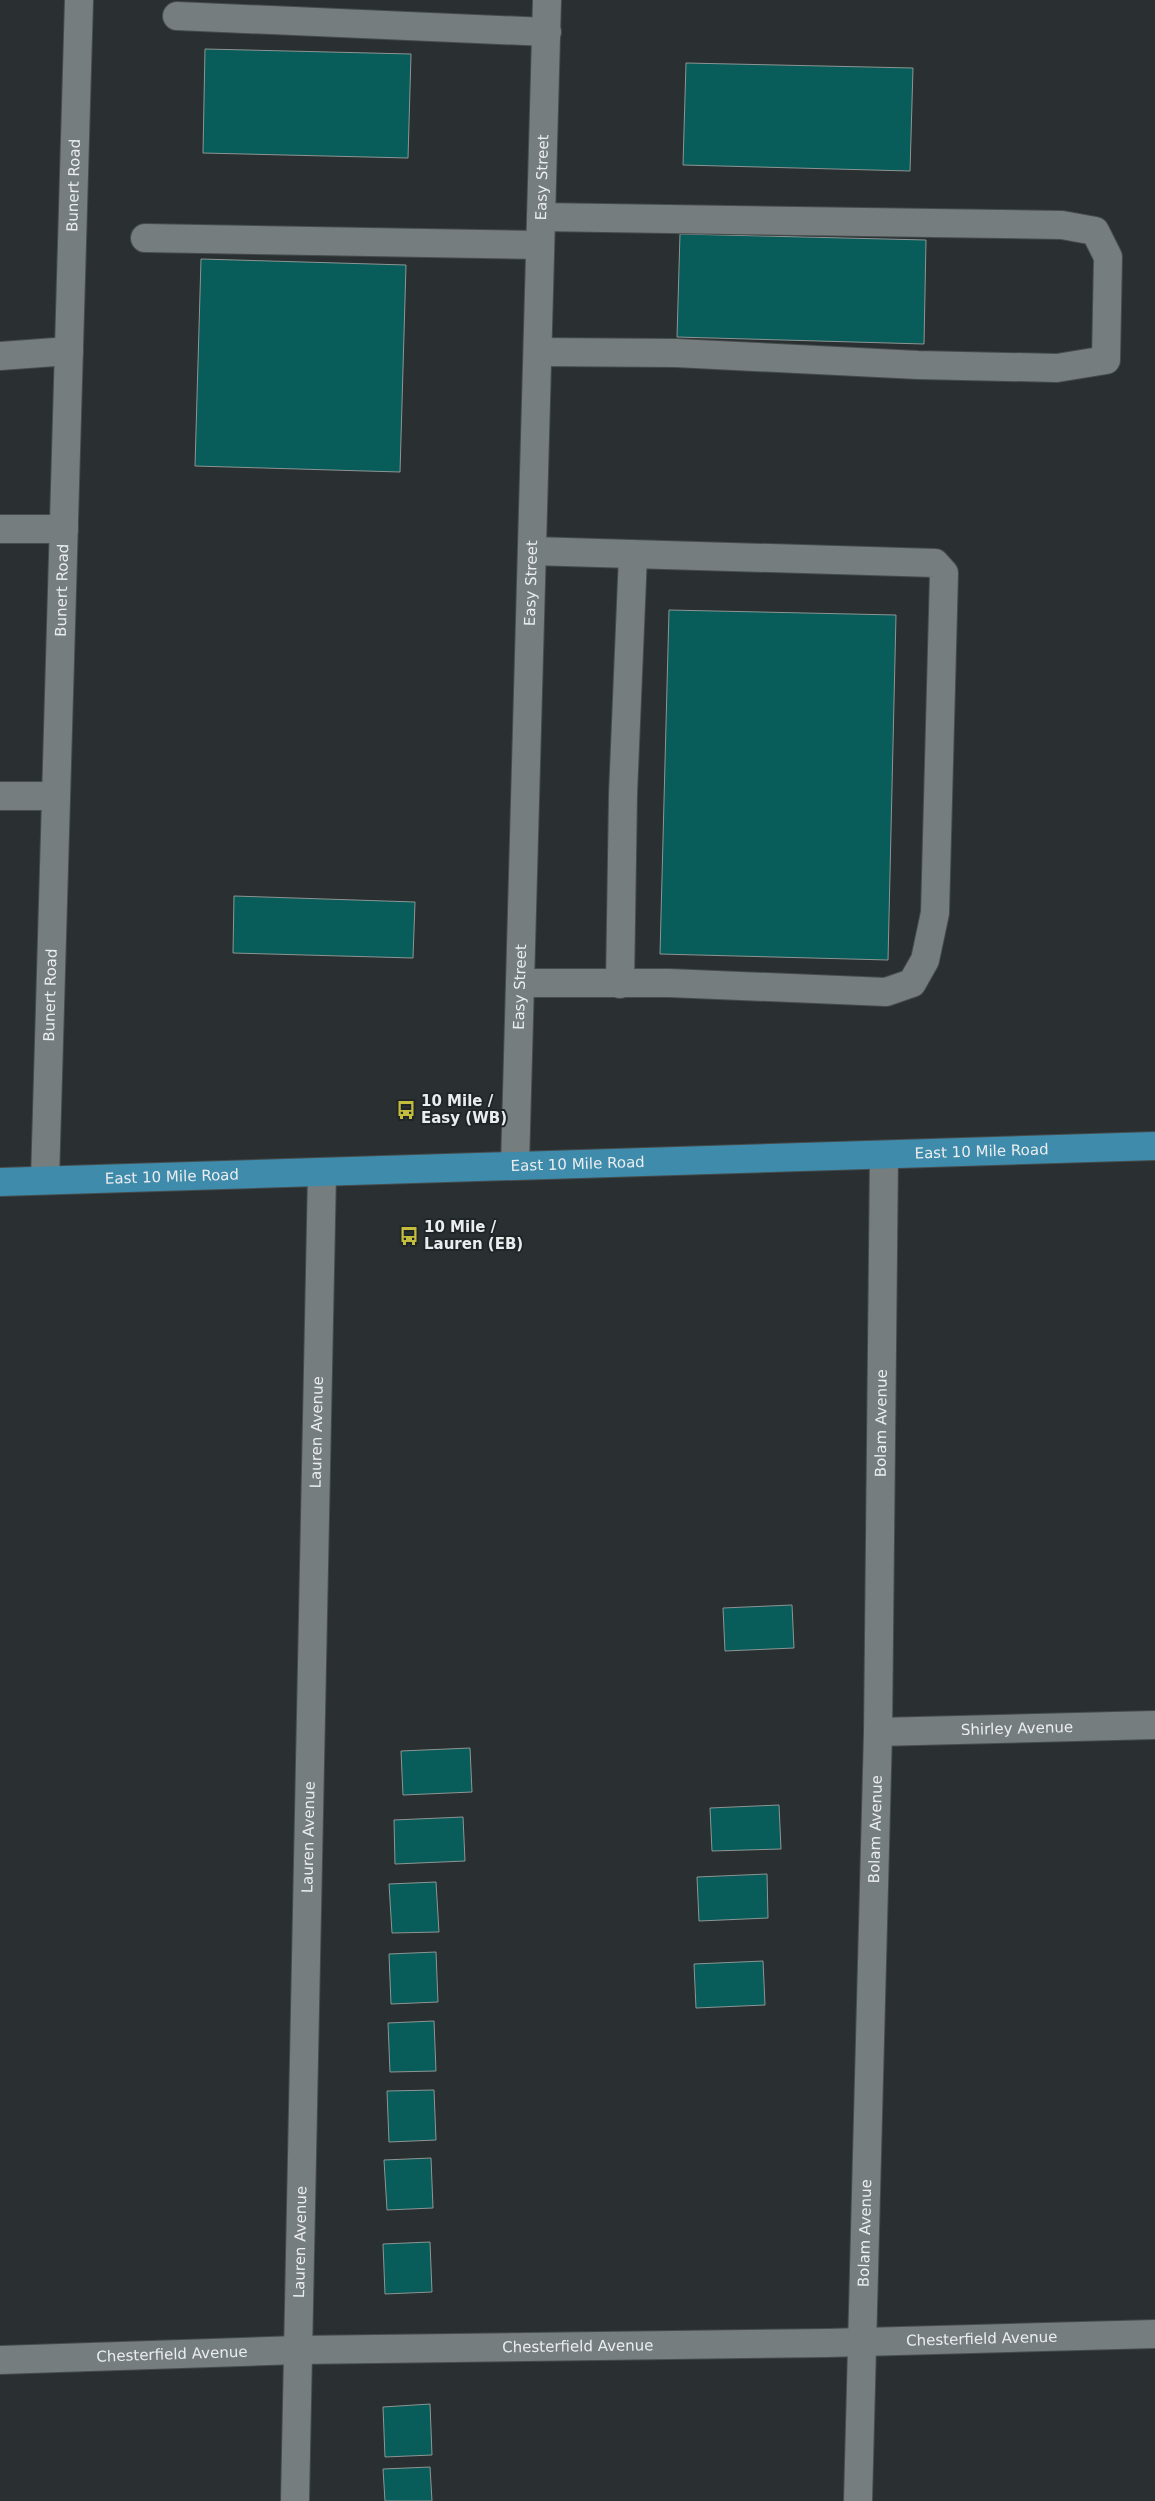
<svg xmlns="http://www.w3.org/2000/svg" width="1155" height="2501" font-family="'DejaVu Sans',sans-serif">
	<rect width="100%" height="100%" fill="#2a3031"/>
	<g fill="#085c5a" stroke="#8d9594">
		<polygon points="205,49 411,54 408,158 203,153"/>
		<polygon points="686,63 913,68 910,171 683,165"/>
		<polygon points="680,234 926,240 924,344 677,337"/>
		<polygon points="201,259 406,265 400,472 195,466"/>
		<polygon points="669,610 896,615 888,960 660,954"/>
		<polygon points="234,896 415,902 413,958 233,953"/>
		<polygon points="792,1605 794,1648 725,1651 723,1608"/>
		<polygon points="470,1748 472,1792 403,1795 401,1751"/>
		<polygon points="779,1805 781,1849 712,1851 710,1808"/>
		<polygon points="463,1817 465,1861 395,1864 394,1820"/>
		<polygon points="767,1874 768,1918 699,1921 697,1877"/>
		<polygon points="436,1882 439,1932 392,1933 389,1884"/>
		<polygon points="436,1952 438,2002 391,2004 389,1954"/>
		<polygon points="763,1961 765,2005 696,2008 694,1964"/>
		<polygon points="434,2021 436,2071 390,2072 388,2023"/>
		<polygon points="434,2090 436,2140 389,2142 387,2091"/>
		<polygon points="431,2158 433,2208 387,2210 384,2160"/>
		<polygon points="430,2242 432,2292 385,2294 383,2244"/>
		<polygon points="430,2404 432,2455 385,2457 383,2407"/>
		<polygon points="430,2467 432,2501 385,2501 383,2469"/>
	</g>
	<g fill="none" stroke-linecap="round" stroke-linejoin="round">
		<g stroke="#464b4c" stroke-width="30">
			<g id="minor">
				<polyline points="177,16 547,32"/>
				<polyline points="145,238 540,245"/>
				<polyline points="538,352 676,353 918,365 1057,368 1106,360 1108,257 1095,231 1062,225 541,217"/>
				<polyline points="0,356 69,351"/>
				<polyline points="0,529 64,529"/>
				<polyline points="0,796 56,796"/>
				<polyline points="520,983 669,983 886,992 912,983 925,960 935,913 944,573 935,563 532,551"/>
				<polyline points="620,984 623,794 633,555"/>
				<path id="s1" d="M 515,1165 L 547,0"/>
				<path id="s2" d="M 45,1180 L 79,0"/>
				<path id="s3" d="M 878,1732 L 1155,1725"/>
				<path id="s4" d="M 0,2360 L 298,2350 L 827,2343 L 1155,2334"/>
				<path id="s5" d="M 295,2501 L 322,1173"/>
				<path id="s6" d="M 858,2501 L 878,1732 L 884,1155"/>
			</g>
		</g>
		<g stroke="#464b4c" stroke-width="30">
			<g id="major">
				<path id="s7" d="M 0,1182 L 1155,1146"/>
			</g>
		</g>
		<use href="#minor" stroke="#767d7e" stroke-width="28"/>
		<use href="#major" stroke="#3e8bac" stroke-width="28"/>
	</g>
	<defs>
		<g id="bus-bare" transform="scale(1.5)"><path d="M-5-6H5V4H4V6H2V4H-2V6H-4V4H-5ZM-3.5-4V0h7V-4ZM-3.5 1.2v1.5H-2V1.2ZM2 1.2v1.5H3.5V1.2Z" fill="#c4bc3d" stroke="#202627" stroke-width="2.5" paint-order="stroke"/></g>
	</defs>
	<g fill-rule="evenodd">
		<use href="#bus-bare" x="406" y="1110"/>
		<use href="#bus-bare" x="409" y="1236"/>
	</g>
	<g text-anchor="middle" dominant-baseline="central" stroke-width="4" stroke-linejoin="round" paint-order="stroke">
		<g font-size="15" fill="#eaedee" stroke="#202627">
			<text stroke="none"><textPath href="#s1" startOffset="988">Easy Street</textPath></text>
			<text stroke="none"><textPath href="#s2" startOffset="995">Bunert Road</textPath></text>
			<text stroke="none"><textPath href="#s1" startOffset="582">Easy Street</textPath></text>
			<text stroke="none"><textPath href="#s2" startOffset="590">Bunert Road</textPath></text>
			<text stroke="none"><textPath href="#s1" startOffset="178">Easy Street</textPath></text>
			<text stroke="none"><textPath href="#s2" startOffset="185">Bunert Road</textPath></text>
			<text stroke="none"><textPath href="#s7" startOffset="982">East 10 Mile Road</textPath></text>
			<text stroke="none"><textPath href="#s7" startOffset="578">East 10 Mile Road</textPath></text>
			<text stroke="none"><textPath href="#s7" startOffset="172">East 10 Mile Road</textPath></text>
			<text stroke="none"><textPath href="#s6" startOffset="1078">Bolam Avenue</textPath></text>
			<text stroke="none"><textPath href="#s5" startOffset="1069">Lauren Avenue</textPath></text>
			<text stroke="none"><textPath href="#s3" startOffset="139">Shirley Avenue</textPath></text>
			<text stroke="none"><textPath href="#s6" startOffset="672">Bolam Avenue</textPath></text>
			<text stroke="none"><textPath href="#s5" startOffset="664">Lauren Avenue</textPath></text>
			<text stroke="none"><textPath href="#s6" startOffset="268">Bolam Avenue</textPath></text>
			<text stroke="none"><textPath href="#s5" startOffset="259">Lauren Avenue</textPath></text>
			<text stroke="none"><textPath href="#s4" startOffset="982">Chesterfield Avenue</textPath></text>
			<text stroke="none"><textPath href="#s4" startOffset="578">Chesterfield Avenue</textPath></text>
			<text stroke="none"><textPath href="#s4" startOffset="172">Chesterfield Avenue</textPath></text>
		</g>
		<g font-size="15" font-weight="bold" fill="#eaedee" stroke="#202627" text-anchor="start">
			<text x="421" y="1101">10 Mile /<tspan x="421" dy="17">Easy (WB)</tspan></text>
			<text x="424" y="1227">10 Mile /<tspan x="424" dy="17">Lauren (EB)</tspan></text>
		</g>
	</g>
</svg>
